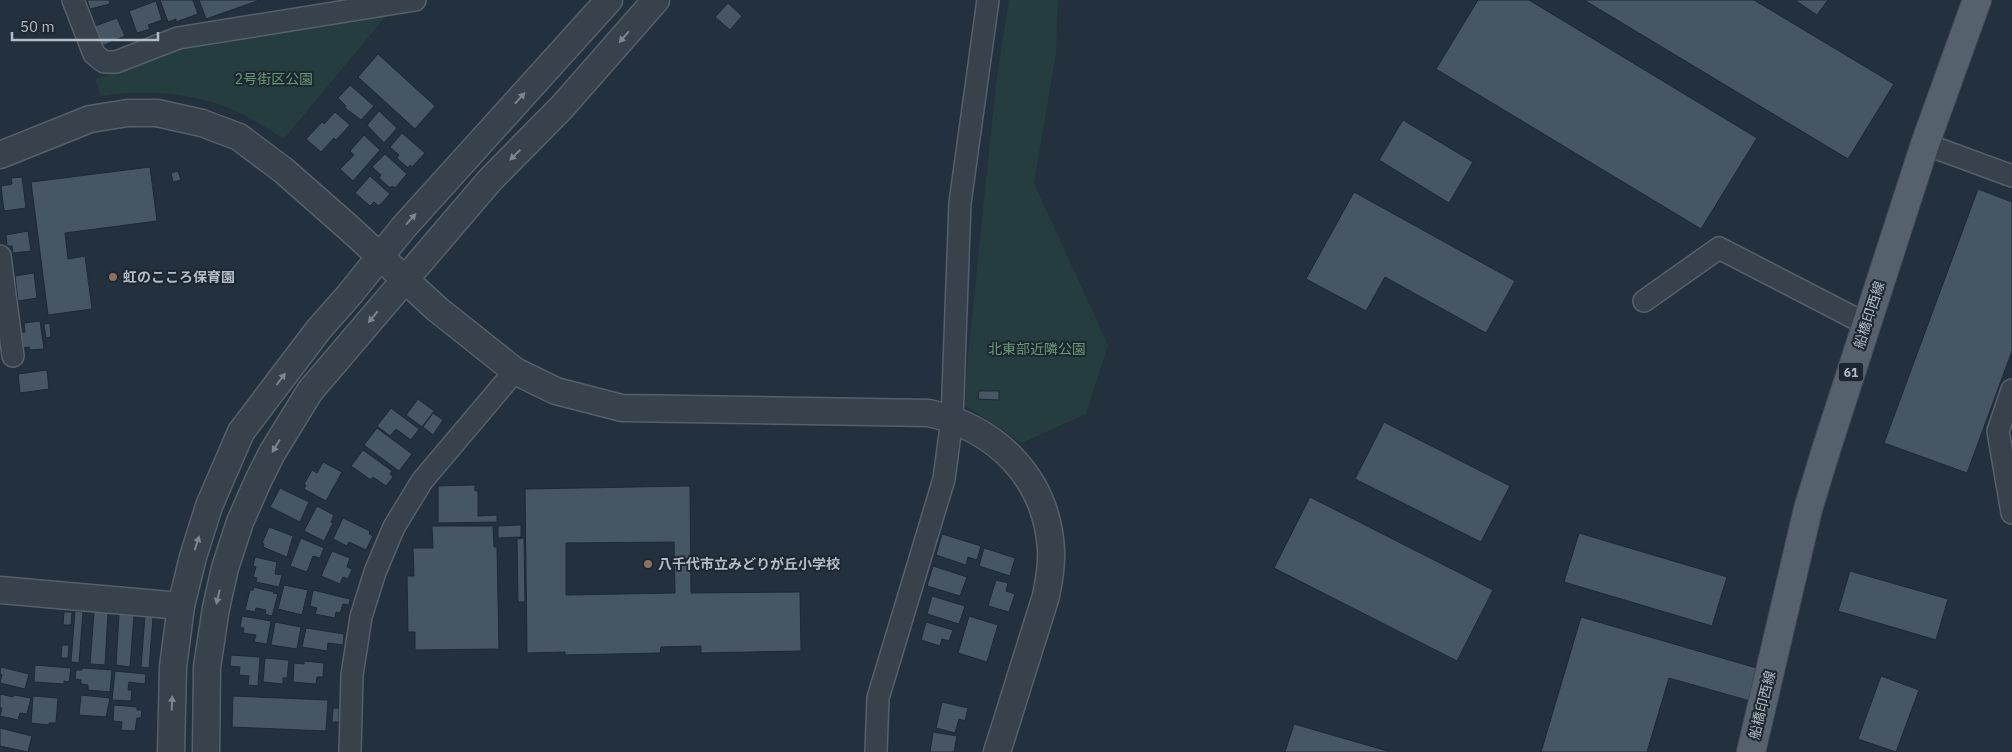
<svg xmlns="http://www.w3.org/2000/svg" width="2012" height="752" font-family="'IBM Plex Sans','Noto Sans JP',sans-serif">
	<rect width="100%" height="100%" fill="#23303d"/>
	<g fill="#253d3e">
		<polygon points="1009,0 1058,0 1056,53 1034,183 1108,345 1086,414 1022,443 963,404 996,83"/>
		<path d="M 386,16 L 284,139 C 271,131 258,122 244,115 C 201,93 148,89 101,96 L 95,79 L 179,48 Z"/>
	</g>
	<g fill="#475663" stroke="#1e2934" fill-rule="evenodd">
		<polygon points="87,0 109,0 110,4 90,9"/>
		<polygon points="160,0 193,0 198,14 176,22 176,19 168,22"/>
		<polygon points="199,0 260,0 206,19"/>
		<polygon points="1478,0 1529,0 1757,138 1701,229 1436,69"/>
		<polygon points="1584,0 1754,0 1894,84 1848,159"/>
		<polygon points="1795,0 1828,0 1817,15"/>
		<polygon points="156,1 162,20 148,25 150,29 137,33 129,11"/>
		<polygon points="728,3 742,16 730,30 715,17"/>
		<polygon points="117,18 125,36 102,46 95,26"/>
		<polygon points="378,54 435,106 415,129 358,77"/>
		<polygon points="350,85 374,106 361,120 345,108 346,106 338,98"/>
		<polygon points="379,111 397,128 384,143 367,125"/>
		<polygon points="335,112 350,125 336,140 334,138 321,152 306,139 322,122 324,124"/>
		<polygon points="1403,120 1473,162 1449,203 1379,160"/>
		<polygon points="402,133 425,153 412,167 410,165 408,168 397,158 399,155 390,147"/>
		<polygon points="364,135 380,150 353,181 340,169 354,155 350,151"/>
		<polygon points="385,154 407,174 395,188 392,186 390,188 379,178 381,175 372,167"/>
		<polygon points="150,167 157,221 65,233 68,259 85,256 92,309 48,315 31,182"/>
		<polygon points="178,171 181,180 173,182 171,173"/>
		<polygon points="370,176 390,194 379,206 374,202 370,206 355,193"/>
		<polygon points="22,177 26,208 4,211 1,186 12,184 11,178"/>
		<polygon points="1978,189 2012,202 2012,351 1967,473 1884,443"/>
		<polygon points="1354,192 1515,281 1486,333 1385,277 1366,311 1306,279"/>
		<polygon points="28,231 31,251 13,253 12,246 7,246 6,235"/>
		<polygon points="34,273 37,298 18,301 15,276"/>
		<polygon points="40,321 44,349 30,350 29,347 22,348 20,332 25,332 24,323"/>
		<polygon points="50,323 51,337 46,338 44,324"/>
		<polygon points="47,370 49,389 20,393 18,374"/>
		<polygon points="979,391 999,391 999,400 978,399"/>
		<polygon points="418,399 434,411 422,427 406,415"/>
		<polygon points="391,408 419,429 411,440 396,429 390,436 377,426"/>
		<polygon points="433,413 443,420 433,435 423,427"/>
		<polygon points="1384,422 1510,486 1481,542 1355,479"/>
		<polygon points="377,428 412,454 399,471 364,445"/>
		<polygon points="363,450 392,471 390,474 393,477 386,486 373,477 371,480 351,466"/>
		<polygon points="323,462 342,472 326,501 304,489 306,485 304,484 312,470 317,473"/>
		<polygon points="475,485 475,491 478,491 478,516 497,515 497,522 438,523 438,486"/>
		<path d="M 690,486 L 691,593 L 800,592 L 801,651 L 701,653 L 701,646 L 661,647 L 660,653 L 565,655 L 565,652 L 527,653 L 525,489 ZM 674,542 L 675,593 L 566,595 L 566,543 Z"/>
		<polygon points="280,488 309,502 300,522 270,507"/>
		<polygon points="1310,497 1493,590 1457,661 1274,568"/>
		<polygon points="317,506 334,515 331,522 333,523 324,541 304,531"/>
		<polygon points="343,518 370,531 369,534 373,536 366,550 349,542 347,546 333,539"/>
		<polygon points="521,525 521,537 498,538 498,526"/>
		<polygon points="432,526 493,526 494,547 497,547 499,649 415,650 415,632 408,632 407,576 414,576 413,548 433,548"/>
		<polygon points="269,527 293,536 287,557 263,547 264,544 262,543"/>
		<polygon points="1579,533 1727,577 1712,626 1564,582"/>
		<polygon points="942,534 981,546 977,560 968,557 966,565 936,555"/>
		<polygon points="301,538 324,548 320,558 313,556 307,572 290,566"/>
		<polygon points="524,538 525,602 518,602 517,539"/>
		<polygon points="984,548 1015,558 1010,576 979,566"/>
		<polygon points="332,551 350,558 347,567 352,569 348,579 343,577 340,584 321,576"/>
		<polygon points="255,557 277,562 275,574 282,575 279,587 256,582 257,578 253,577 256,567 253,566"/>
		<polygon points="933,566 967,577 960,596 927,586"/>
		<polygon points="1850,571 1948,599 1936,640 1838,611"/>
		<polygon points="996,580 1008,583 1006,591 1015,594 1009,612 988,606"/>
		<polygon points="284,585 308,590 302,615 278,609"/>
		<polygon points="254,587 274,592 273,593 278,594 272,616 265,614 266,610 256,608 255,612 245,610 250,590 253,590"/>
		<polygon points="313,590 350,599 349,605 343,604 340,613 336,612 335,618 315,614 317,608 310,606"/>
		<polygon points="932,596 965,606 959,624 927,614"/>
		<polygon points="75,611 83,612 79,663 71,662"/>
		<polygon points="64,612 72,612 71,625 63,625"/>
		<polygon points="94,612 108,613 105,665 90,664"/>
		<polygon points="119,614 134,615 130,667 116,665"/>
		<polygon points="145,616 153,617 149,668 141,667"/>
		<polygon points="242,616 271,621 267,644 254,642 256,635 243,633 244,628 240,627"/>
		<polygon points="969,616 998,625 987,662 958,653"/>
		<polygon points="1581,617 1760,669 1750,701 1669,678 1647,752 1541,752"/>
		<polygon points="275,622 301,627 297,649 271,645"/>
		<polygon points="926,622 953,630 949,641 942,639 940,646 921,640"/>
		<polygon points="306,628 344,634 343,645 328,643 327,651 302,647"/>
		<polygon points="62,645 69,645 68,658 61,658"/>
		<polygon points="231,655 260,657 258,686 248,685 249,676 239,675 240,667 230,666"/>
		<polygon points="265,658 289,660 287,678 283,678 283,684 263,682"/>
		<polygon points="304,661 324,663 323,677 317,677 316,684 293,682 294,663 304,664"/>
		<polygon points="35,665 71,668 69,682 64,681 64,684 34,682"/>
		<polygon points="1,667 29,674 25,689 0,683 2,675 0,674"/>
		<polygon points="82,668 112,670 110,692 88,690 88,685 81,684 81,680 75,679 76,670 82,670"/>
		<polygon points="115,671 146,674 145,684 129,682 128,690 132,690 131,701 112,700"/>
		<polygon points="1881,676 1919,690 1896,752 1858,739"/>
		<polygon points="0,694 13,697 14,695 31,698 27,714 20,713 18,720 0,716 2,708 0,708"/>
		<polygon points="81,695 110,698 106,717 79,715"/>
		<polygon points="33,696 58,698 56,723 49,723 49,725 31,723"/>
		<polygon points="233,696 328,700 326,731 232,727"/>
		<polygon points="942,702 968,708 965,721 959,719 955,733 936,728"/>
		<polygon points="114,705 137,707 137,710 142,710 141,718 137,718 135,731 121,730 122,722 113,721"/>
		<polygon points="333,708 339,708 339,722 332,722"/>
		<polygon points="1294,724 1391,752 1285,752"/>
		<polygon points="0,728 32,736 28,752 0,746"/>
		<polygon points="933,732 957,736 954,752 930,752"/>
	</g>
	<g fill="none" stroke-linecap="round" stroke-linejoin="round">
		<g stroke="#55606b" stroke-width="24">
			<g id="minor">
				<polyline points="73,0 94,54 104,62 116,62 178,38 415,0"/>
				<polyline points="1925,144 2012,176"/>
				<polyline points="0,256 13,356"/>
				<polyline points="1644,301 1719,248 1866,324"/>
				<polyline points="2012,390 1998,431 2012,513"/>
				<polyline points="350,752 352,675 361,617 375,572 394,527 422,481 515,371"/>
				<polyline points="876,752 878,698 944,479 952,419 960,203 988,0"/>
			</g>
		</g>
		<g stroke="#55606b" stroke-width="29">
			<g id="tertiary">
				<path d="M 0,155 L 90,119 L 128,113 L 157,113 L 202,123 L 239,137 L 283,170 L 349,228 L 437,309 L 515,371 L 556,391 L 622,408 L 929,413 C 997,429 1047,478 1051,550 C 1052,565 1049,581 1046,596 L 997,752"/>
				<polyline points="0,590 181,606"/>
				<polyline points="171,752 173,667 181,606 193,557 209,506 241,432 319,329 350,294 403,228 609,0"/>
				<polyline points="206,752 207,667 216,608 225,568 240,522 258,481 272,453 310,391 490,180 562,107 656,0"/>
			</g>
		</g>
		<g stroke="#404b56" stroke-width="30">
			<polyline id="primary" points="1751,752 1808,509 1826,450 1925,144 1977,0"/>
		</g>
		<use href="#minor" stroke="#37424d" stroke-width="21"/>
		<use href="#tertiary" stroke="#37424d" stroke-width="26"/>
		<use href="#primary" stroke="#55616d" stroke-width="28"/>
	</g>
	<defs><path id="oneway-solid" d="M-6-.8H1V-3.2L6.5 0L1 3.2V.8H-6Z" transform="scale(1.25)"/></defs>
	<g fill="#7b8691">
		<use href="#oneway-solid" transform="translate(624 37) rotate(131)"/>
		<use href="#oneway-solid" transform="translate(520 98) rotate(-48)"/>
		<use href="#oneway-solid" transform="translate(515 155) rotate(135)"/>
		<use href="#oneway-solid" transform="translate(411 219) rotate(-48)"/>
		<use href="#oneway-solid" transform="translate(373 317) rotate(130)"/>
		<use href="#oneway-solid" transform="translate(281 379) rotate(-53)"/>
		<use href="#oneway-solid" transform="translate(276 446) rotate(121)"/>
		<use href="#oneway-solid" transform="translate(197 543) rotate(-72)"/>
		<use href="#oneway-solid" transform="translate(218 597) rotate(103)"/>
		<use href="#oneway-solid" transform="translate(172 703) rotate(-88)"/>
	</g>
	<g fill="#8d6e63" stroke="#1c2732" stroke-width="2">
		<circle cx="113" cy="277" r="5"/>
		<circle cx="648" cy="564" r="5"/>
	</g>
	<g text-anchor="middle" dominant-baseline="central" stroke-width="4" stroke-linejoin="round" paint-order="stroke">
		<rect fill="#1c2732" stroke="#86909b" stroke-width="1" x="1838.5" y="362.5" width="25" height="19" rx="4"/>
		<g font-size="12" font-weight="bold" fill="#b3bdc8">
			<text x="1851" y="372">61</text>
		</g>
		<g font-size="14" fill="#6a9a71" stroke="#1c2732">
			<text x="274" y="79">2号街区公園</text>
			<text x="1037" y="349">北東部近隣公園</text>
		</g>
		<g font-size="14" font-weight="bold" fill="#b3bdc8" stroke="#1c2732" text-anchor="start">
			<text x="123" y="277">虹のこころ保育園</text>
			<text x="658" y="564">八千代市立みどりが丘小学校</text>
		</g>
		<g font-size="14" fill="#b3bdc8" stroke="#1c2732">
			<text transform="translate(1869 315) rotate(-72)">船橋印西線</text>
			<text transform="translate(1762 705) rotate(-76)">船橋印西線</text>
		</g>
	</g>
	<path d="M12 32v8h146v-8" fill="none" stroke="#b3bdc8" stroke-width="2.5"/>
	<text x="20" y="32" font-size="15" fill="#b3bdc8" stroke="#1c2732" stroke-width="4" paint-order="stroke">50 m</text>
</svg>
